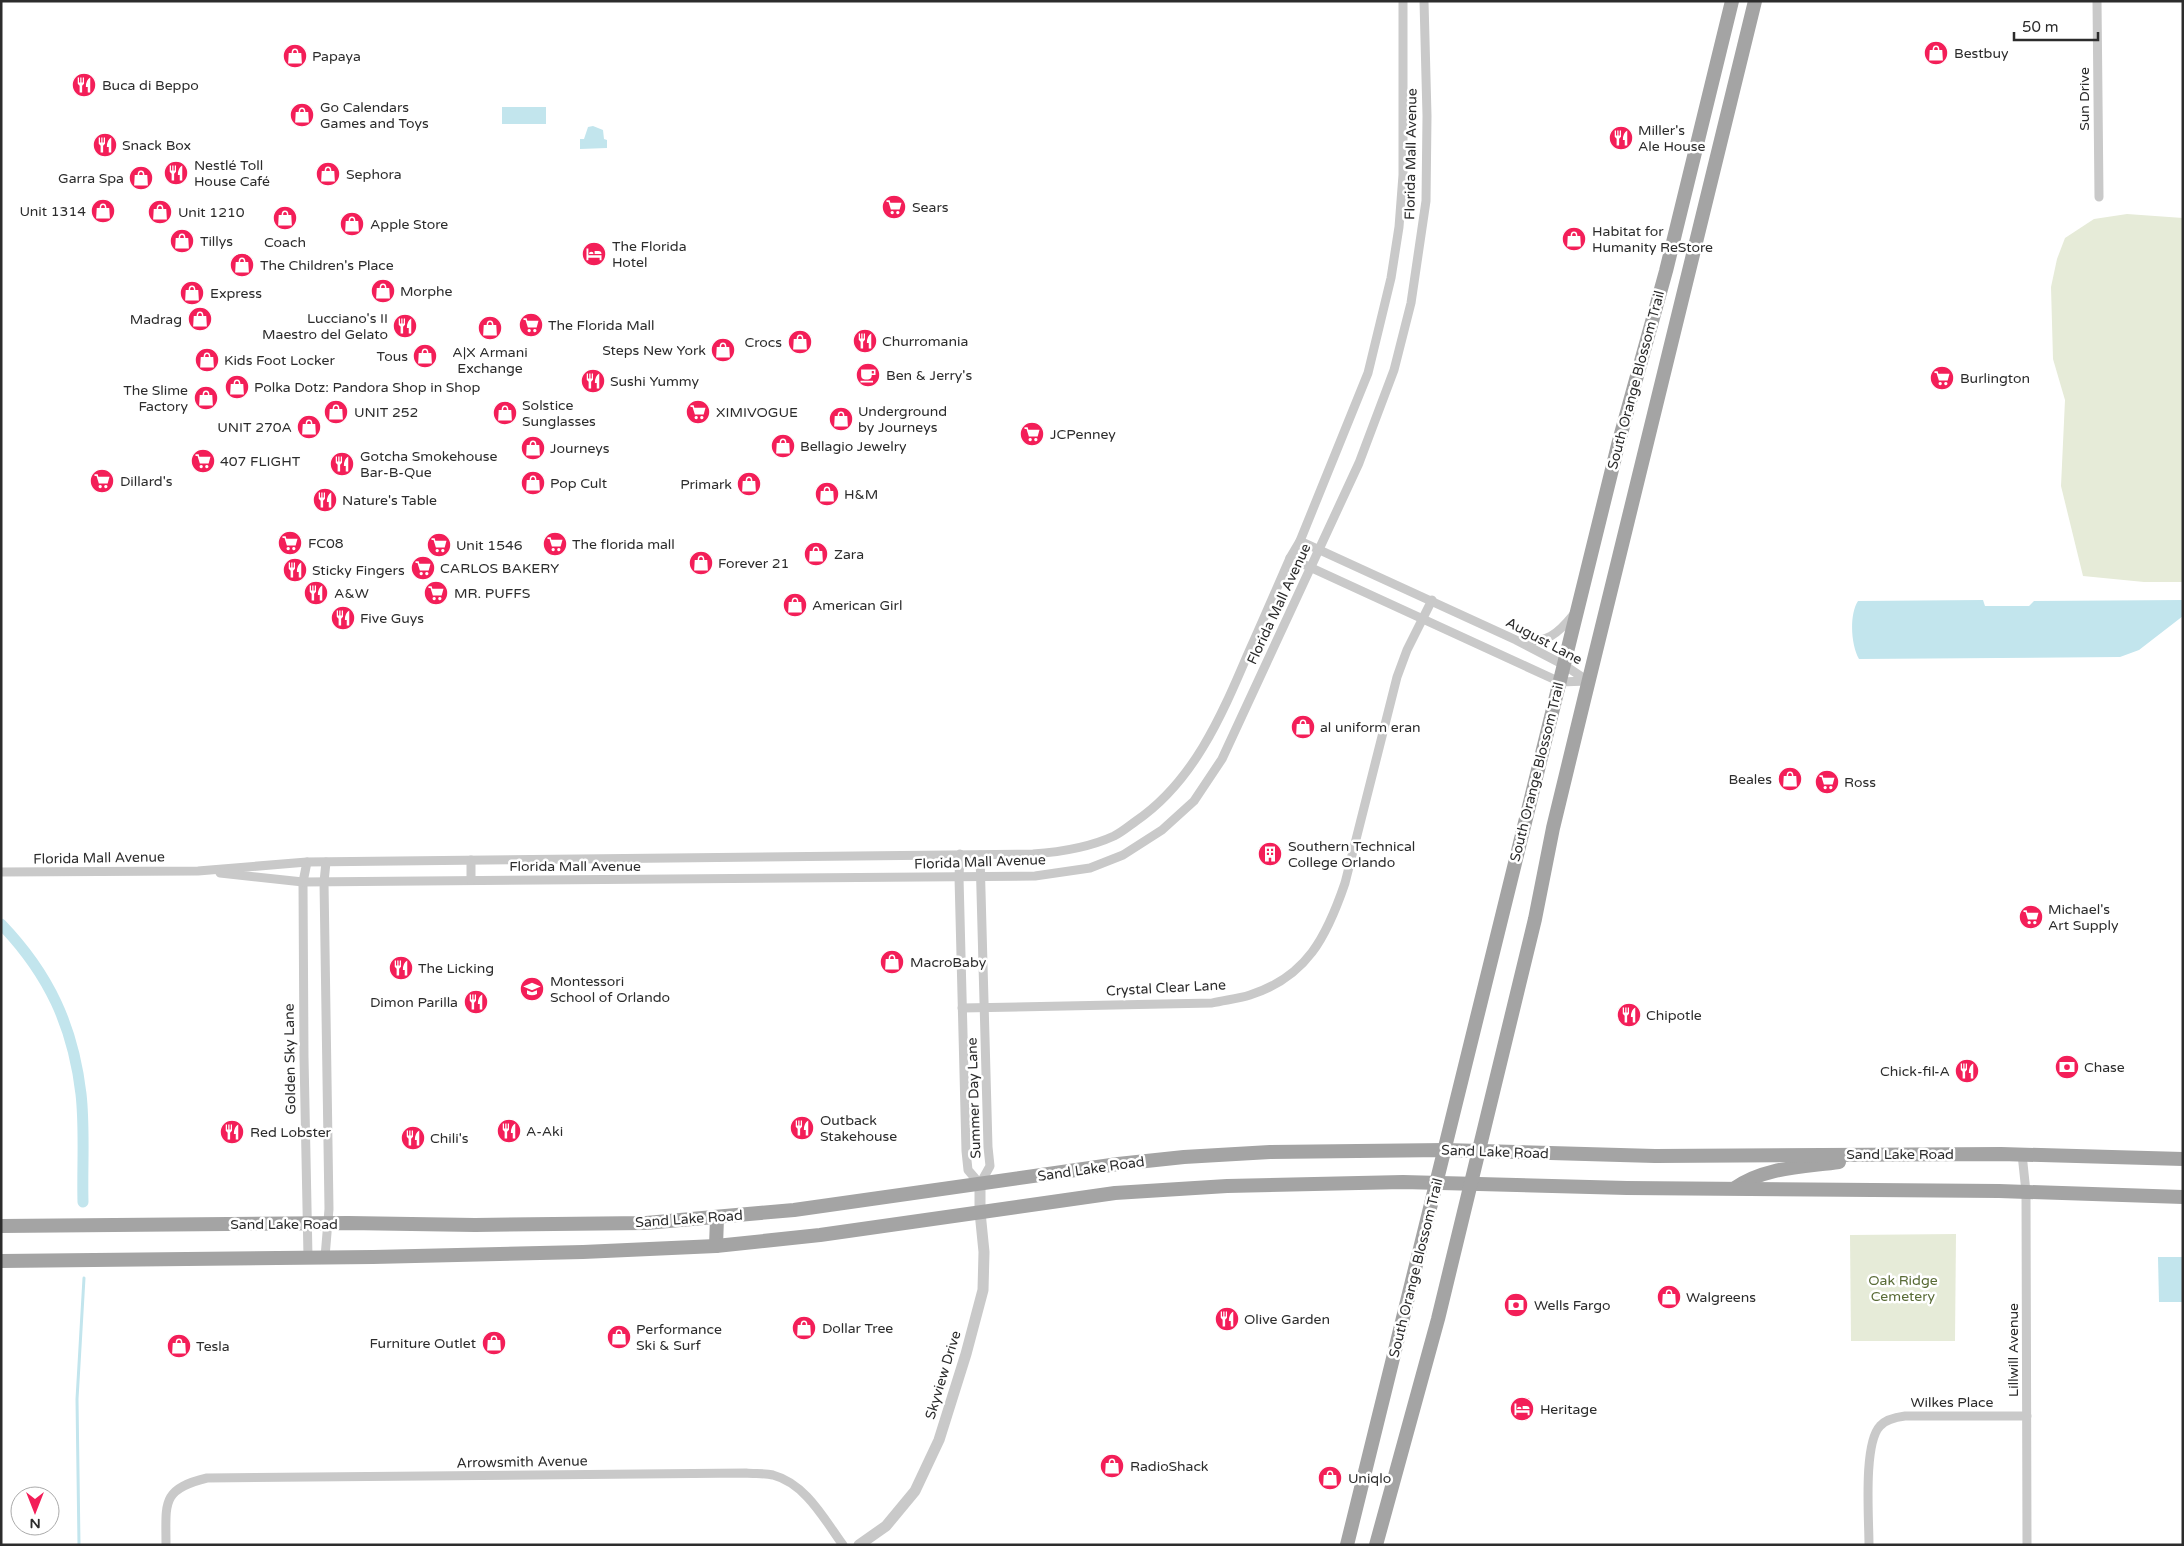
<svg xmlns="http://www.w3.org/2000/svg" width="2184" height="1546" font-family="'Varela Round',sans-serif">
	<rect width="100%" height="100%" fill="#fff"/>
	<g fill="#e6ebd8">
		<polygon points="2127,214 2183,218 2183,582 2144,582 2083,576 2061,486 2065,400 2053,359 2051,287 2057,259 2065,238 2094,219"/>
		<polygon points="1956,1234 1955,1341 1851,1341 1850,1235"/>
	</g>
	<g fill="#c2e5ed">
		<rect x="502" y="107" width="44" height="17"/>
		<polygon points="593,126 603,130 604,139 607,140 607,148 580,149 580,139 584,139 588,127"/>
		<path d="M 1983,600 L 1985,606 L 2029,606 L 2034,601 L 2183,600 L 2183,616 L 2139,650 L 2120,657 L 1859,659 C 1851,645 1849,615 1858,601 Z"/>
		<polygon points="2158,1257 2183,1257 2183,1302 2159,1302"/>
	</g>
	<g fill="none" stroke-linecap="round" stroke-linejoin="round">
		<polyline stroke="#c2e5ed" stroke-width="3" points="79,1545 77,1399 84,1278"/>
		<path stroke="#c2e5ed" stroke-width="11" d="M 1,924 C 49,974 73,1026 81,1094 C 85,1129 82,1167 83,1202"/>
		<g stroke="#c9c9c9" stroke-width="9">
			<polyline points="2097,1 2099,197"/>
			<polyline points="1300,541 1516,640 1564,665 1588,681"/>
			<polyline points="1290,558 1560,682 1588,681"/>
			<path d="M 1520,641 C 1547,643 1557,635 1574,614"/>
			<polyline points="960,854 959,877 966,1151 968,1170 980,1184 990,1166 988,1147 980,855"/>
			<polyline points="307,862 303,882 304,1057 308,1257"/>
			<path d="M 1,872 L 198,871 L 307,862 L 1033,854 C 1061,852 1088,848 1114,836 C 1122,832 1129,826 1136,821 C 1193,782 1221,717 1247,656 C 1262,623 1276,590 1290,558 L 1300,541 L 1368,373 L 1391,278 L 1399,227 L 1403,175 L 1403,1"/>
			<polyline points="220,873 303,882 1035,876 1090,868 1123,855 1162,830 1194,801 1222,759 1359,463 1394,370 1411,303 1426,201 1427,116 1424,1"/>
			<polyline points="471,880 471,860"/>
			<path d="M 962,1008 L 1212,1003 C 1224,1000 1238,999 1250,995 C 1307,977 1327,936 1345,883 L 1397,677 L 1407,650 L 1432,600"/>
			<polyline points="2022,1154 2026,1192 2027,1545"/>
			<polyline points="325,1257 329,1209 324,882 326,862"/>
			<path d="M 166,1545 C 166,1503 161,1489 207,1478 L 746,1473 C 754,1474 764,1473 773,1475 C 806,1484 824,1519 843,1545"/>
			<path d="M 1869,1545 C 1869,1519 1863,1444 1880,1426 C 1886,1419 1897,1417 1905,1416 L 2027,1416"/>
		</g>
		<polyline stroke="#c9c9c9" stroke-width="11" points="859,1545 886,1526 915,1491 939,1440 966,1354 983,1290 984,1252 980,1212 980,1184"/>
		<g stroke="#a4a4a4" stroke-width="14">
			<path d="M 1735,1188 C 1764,1167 1804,1167 1839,1162"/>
			<polyline points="1,1226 348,1223 475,1225 646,1223 794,1210 1118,1164 1184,1157 1270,1152 1445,1150 1655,1156 2001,1154 2183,1159"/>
			<polyline points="716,1246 717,1218"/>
			<polyline points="1,1261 373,1257 583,1252 716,1246 820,1235 1115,1193 1227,1186 1403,1182 1627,1188 1999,1191 2183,1197"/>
			<polyline points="1347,1545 1619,441 1666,271 1732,1"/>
			<polyline points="1376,1545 1438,1319 1535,919 1553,828 1584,700 1755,1"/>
		</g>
	</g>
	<defs>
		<g id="shop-disc" transform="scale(1.25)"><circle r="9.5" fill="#f31e58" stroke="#fff"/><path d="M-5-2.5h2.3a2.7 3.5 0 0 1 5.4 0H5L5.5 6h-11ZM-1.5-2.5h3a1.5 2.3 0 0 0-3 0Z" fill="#fff"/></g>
		<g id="restaurant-disc" transform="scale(1.25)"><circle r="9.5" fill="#f31e58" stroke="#fff"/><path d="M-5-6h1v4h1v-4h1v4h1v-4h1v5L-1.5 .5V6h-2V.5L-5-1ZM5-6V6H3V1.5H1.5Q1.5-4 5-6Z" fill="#fff"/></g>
		<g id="supermarket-disc" transform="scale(1.25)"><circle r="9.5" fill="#f31e58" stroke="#fff"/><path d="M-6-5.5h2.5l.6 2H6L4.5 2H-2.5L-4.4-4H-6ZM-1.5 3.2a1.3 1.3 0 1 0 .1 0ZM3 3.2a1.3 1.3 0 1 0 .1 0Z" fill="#fff"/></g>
		<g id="hotel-disc" transform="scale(1.25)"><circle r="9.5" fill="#f31e58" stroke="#fff"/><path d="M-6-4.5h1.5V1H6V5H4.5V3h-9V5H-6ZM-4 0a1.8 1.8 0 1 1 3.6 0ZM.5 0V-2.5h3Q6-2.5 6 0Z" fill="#fff"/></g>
		<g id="cafe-disc" transform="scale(1.25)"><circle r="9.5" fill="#f31e58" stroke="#fff"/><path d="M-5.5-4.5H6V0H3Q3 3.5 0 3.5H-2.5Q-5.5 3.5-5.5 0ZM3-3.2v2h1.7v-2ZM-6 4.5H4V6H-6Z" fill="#fff"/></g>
		<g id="building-disc" transform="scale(1.25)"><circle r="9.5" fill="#f31e58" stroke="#fff"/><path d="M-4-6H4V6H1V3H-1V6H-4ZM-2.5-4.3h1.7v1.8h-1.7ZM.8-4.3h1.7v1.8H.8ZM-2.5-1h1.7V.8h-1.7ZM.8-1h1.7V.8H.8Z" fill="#fff"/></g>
		<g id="school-disc" transform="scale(1.25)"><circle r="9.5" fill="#f31e58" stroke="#fff"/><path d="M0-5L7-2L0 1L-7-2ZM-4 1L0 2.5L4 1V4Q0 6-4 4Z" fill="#fff"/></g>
		<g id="bank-disc" transform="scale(1.25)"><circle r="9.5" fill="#f31e58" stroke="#fff"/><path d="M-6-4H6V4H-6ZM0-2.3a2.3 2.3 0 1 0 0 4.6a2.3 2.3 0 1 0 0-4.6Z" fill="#fff"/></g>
	</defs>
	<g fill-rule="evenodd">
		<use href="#shop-disc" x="1936" y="53"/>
		<use href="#shop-disc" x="295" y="56"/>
		<use href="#restaurant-disc" x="84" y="85"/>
		<use href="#shop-disc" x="302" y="115"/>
		<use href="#restaurant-disc" x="1621" y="138"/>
		<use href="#restaurant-disc" x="105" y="145"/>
		<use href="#restaurant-disc" x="176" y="173"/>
		<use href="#shop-disc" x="328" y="174"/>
		<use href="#shop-disc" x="141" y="178"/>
		<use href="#supermarket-disc" x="894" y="207"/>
		<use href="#shop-disc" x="103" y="211"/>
		<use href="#shop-disc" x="160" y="212"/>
		<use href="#shop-disc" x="285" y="218"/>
		<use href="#shop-disc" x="352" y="224"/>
		<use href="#shop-disc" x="1574" y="239"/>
		<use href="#shop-disc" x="182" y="241"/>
		<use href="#hotel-disc" x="594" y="254"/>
		<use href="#shop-disc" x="242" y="265"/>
		<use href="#shop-disc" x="383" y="291"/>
		<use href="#shop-disc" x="192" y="293"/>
		<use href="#shop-disc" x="200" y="319"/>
		<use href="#supermarket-disc" x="531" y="325"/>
		<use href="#restaurant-disc" x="405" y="326"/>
		<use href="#shop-disc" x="490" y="328"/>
		<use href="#restaurant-disc" x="865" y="341"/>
		<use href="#shop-disc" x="800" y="342"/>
		<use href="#shop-disc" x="723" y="350"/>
		<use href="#shop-disc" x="425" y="356"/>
		<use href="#shop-disc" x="207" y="360"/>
		<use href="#cafe-disc" x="868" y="375"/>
		<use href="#supermarket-disc" x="1942" y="378"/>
		<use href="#restaurant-disc" x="593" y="381"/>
		<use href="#shop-disc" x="237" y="387"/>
		<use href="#shop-disc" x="206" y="398"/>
		<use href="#shop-disc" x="336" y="412"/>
		<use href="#supermarket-disc" x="698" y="412"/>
		<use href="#shop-disc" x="505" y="413"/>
		<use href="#shop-disc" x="841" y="419"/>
		<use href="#shop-disc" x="309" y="427"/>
		<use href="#supermarket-disc" x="1032" y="434"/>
		<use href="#shop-disc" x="783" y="446"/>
		<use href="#shop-disc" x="533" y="448"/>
		<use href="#supermarket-disc" x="203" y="461"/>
		<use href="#restaurant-disc" x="342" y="464"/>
		<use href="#supermarket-disc" x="102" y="481"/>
		<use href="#shop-disc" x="533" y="483"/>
		<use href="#shop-disc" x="749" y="484"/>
		<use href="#shop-disc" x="827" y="494"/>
		<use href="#restaurant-disc" x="325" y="500"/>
		<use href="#supermarket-disc" x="290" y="543"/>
		<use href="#supermarket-disc" x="555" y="544"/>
		<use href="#supermarket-disc" x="439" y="545"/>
		<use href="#shop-disc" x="816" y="554"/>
		<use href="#shop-disc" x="701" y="563"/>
		<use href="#supermarket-disc" x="423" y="568"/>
		<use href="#restaurant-disc" x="295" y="570"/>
		<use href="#restaurant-disc" x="316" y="593"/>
		<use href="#supermarket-disc" x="436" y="593"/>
		<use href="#shop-disc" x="795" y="605"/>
		<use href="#restaurant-disc" x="343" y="618"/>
		<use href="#shop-disc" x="1303" y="727"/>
		<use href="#shop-disc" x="1790" y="779"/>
		<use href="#supermarket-disc" x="1827" y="782"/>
		<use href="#building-disc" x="1270" y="854"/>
		<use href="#supermarket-disc" x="2031" y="917"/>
		<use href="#shop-disc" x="892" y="962"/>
		<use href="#restaurant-disc" x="401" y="968"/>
		<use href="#school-disc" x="532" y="989"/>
		<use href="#restaurant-disc" x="476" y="1002"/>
		<use href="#restaurant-disc" x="1629" y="1015"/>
		<use href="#bank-disc" x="2067" y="1067"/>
		<use href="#restaurant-disc" x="1967" y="1071"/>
		<use href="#restaurant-disc" x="802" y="1128"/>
		<use href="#restaurant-disc" x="509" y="1131"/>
		<use href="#restaurant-disc" x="232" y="1132"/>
		<use href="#restaurant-disc" x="413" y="1138"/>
		<use href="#shop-disc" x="1669" y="1297"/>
		<use href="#bank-disc" x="1516" y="1305"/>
		<use href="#restaurant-disc" x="1227" y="1319"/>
		<use href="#shop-disc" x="804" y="1328"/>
		<use href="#shop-disc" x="619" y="1337"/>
		<use href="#shop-disc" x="494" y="1343"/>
		<use href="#shop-disc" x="179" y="1346"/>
		<use href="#hotel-disc" x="1522" y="1409"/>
		<use href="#shop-disc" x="1112" y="1466"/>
		<use href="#shop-disc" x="1330" y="1478"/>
	</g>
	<g text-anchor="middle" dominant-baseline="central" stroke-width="5" stroke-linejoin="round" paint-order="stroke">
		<g font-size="14" fill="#2c2c2c" stroke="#fff" text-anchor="start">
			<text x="1954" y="53">Bestbuy</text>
			<text x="312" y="56">Papaya</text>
			<text x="102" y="85">Buca di Beppo</text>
			<text x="320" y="107">Go Calendars<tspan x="320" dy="16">Games and Toys</tspan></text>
			<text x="1638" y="130">Miller's<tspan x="1638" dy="16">Ale House</tspan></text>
			<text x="122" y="145">Snack Box</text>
			<text x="194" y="165">Nestlé Toll<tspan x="194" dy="16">House Café</tspan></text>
			<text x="346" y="174">Sephora</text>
			<text x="124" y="178" text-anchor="end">Garra Spa</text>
			<text x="912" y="207">Sears</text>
			<text x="86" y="211" text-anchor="end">Unit 1314</text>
			<text x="178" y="212">Unit 1210</text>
			<text x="370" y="224">Apple Store</text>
			<text x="1592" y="231">Habitat for<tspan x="1592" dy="16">Humanity ReStore</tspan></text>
			<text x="200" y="241">Tillys</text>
			<text x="285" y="242" text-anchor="middle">Coach</text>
			<text x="612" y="246">The Florida<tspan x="612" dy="16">Hotel</tspan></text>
			<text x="260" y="265">The Children's Place</text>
			<text x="400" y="291">Morphe</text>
			<text x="210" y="293">Express</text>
			<text x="388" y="318" text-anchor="end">Lucciano's II<tspan x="388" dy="16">Maestro del Gelato</tspan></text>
			<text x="182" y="319" text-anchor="end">Madrag</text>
			<text x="548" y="325">The Florida Mall</text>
			<text x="882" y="341">Churromania</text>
			<text x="782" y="342" text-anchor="end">Crocs</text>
			<text x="706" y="350" text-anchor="end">Steps New York</text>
			<text x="490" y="352" text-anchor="middle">A|X Armani<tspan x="490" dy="16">Exchange</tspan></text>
			<text x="408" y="356" text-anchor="end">Tous</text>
			<text x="224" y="360">Kids Foot Locker</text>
			<text x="886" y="375">Ben &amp; Jerry's</text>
			<text x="1960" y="378">Burlington</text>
			<text x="610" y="381">Sushi Yummy</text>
			<text x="254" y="387">Polka Dotz: Pandora Shop in Shop</text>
			<text x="188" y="390" text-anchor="end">The Slime<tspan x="188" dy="16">Factory</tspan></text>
			<text x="522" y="405">Solstice<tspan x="522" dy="16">Sunglasses</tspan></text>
			<text x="858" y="411">Underground<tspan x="858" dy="16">by Journeys</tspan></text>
			<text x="354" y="412">UNIT 252</text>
			<text x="716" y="412">XIMIVOGUE</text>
			<text x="292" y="427" text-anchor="end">UNIT 270A</text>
			<text x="1050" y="434">JCPenney</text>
			<text x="800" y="446">Bellagio Jewelry</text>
			<text x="550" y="448">Journeys</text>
			<text x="360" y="456">Gotcha Smokehouse<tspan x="360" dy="16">Bar-B-Que</tspan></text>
			<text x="220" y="461">407 FLIGHT</text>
			<text x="120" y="481">Dillard's</text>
			<text x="550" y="483">Pop Cult</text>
			<text x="732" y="484" text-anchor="end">Primark</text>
			<text x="844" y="494">H&amp;M</text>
			<text x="342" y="500">Nature's Table</text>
			<text x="308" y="543">FC08</text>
			<text x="572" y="544">The florida mall</text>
			<text x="456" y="545">Unit 1546</text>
			<text x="834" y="554">Zara</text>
			<text x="718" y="563">Forever 21</text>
			<text x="440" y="568">CARLOS BAKERY</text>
			<text x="312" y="570">Sticky Fingers</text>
			<text x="334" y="593">A&amp;W</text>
			<text x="454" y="593">MR. PUFFS</text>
			<text x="812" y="605">American Girl</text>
			<text x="360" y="618">Five Guys</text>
			<text x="1320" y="727">al uniform eran</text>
			<text x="1772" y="779" text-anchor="end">Beales</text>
			<text x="1844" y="782">Ross</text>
			<text x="1288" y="846">Southern Technical<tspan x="1288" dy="16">College Orlando</tspan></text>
			<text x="2048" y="909">Michael's<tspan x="2048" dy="16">Art Supply</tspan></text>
			<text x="910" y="962">MacroBaby</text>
			<text x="418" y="968">The Licking</text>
			<text x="550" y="981">Montessori<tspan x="550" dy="16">School of Orlando</tspan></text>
			<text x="458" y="1002" text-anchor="end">Dimon Parilla</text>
			<text x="1646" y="1015">Chipotle</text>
			<text x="2084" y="1067">Chase</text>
			<text x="1950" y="1071" text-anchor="end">Chick-fil-A</text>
			<text x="820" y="1120">Outback<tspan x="820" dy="16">Stakehouse</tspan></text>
			<text x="526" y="1131">A-Aki</text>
			<text x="250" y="1132">Red Lobster</text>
			<text x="430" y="1138">Chili's</text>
			<text x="1686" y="1297">Walgreens</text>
			<text x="1534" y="1305">Wells Fargo</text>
			<text x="1244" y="1319">Olive Garden</text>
			<text x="822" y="1328">Dollar Tree</text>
			<text x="636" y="1329">Performance<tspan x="636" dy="16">Ski &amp; Surf</tspan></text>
			<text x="476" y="1343" text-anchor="end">Furniture Outlet</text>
			<text x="196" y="1346">Tesla</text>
			<text x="1540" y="1409">Heritage</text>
			<text x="1130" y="1466">RadioShack</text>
			<text x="1348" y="1478">Uniqlo</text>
		</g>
		<g font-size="14" fill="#2c2c2c" stroke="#fff">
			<text transform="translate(2084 99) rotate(-90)">Sun Drive</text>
			<text transform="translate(1411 154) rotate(-89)">Florida Mall Avenue</text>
			<text transform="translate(1636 380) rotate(-75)">South Orange Blossom Trail</text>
			<text transform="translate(1279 604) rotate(-65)">Florida Mall Avenue</text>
			<text transform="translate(1544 641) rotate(28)">August Lane</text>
			<text transform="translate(1537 772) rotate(-76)">South Orange Blossom Trail</text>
			<text transform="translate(99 858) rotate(-1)">Florida Mall Avenue</text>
			<text transform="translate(980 862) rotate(-2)">Florida Mall Avenue</text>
			<text x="575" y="866">Florida Mall Avenue</text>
			<text transform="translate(1166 988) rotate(-3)">Crystal Clear Lane</text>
			<text transform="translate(290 1059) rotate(-91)">Golden Sky Lane</text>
			<text transform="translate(974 1098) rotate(-92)">Summer Day Lane</text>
			<text transform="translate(1495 1152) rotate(2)">Sand Lake Road</text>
			<text x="1900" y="1154">Sand Lake Road</text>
			<text transform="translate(1091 1169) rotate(-8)">Sand Lake Road</text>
			<text transform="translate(689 1219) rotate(-4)">Sand Lake Road</text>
			<text x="284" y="1224">Sand Lake Road</text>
			<text transform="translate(1416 1268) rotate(-76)">South Orange Blossom Trail</text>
			<text transform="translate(2013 1350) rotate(-90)">Lillwill Avenue</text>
			<text transform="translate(943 1375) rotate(-73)">Skyview Drive</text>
			<text x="1952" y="1402">Wilkes Place</text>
			<text transform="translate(522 1462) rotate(-1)">Arrowsmith Avenue</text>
		</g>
		<g font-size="14" fill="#596b36" stroke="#fff">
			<text x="1903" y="1280">Oak Ridge<tspan x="1903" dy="16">Cemetery</tspan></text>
		</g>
	</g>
	<rect width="2184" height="1546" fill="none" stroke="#2c2c2c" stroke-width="5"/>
	<g transform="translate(35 1511) rotate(180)"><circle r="24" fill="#ffffff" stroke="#ababab"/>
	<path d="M0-4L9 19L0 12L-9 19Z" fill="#f31e58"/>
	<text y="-8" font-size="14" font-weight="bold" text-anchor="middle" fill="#2c2c2c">N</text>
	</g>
	<path d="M2014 32v8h84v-8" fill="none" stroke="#2c2c2c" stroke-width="2.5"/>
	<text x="2022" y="32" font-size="15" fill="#2c2c2c" stroke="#ffffff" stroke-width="4" paint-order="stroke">50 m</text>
</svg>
